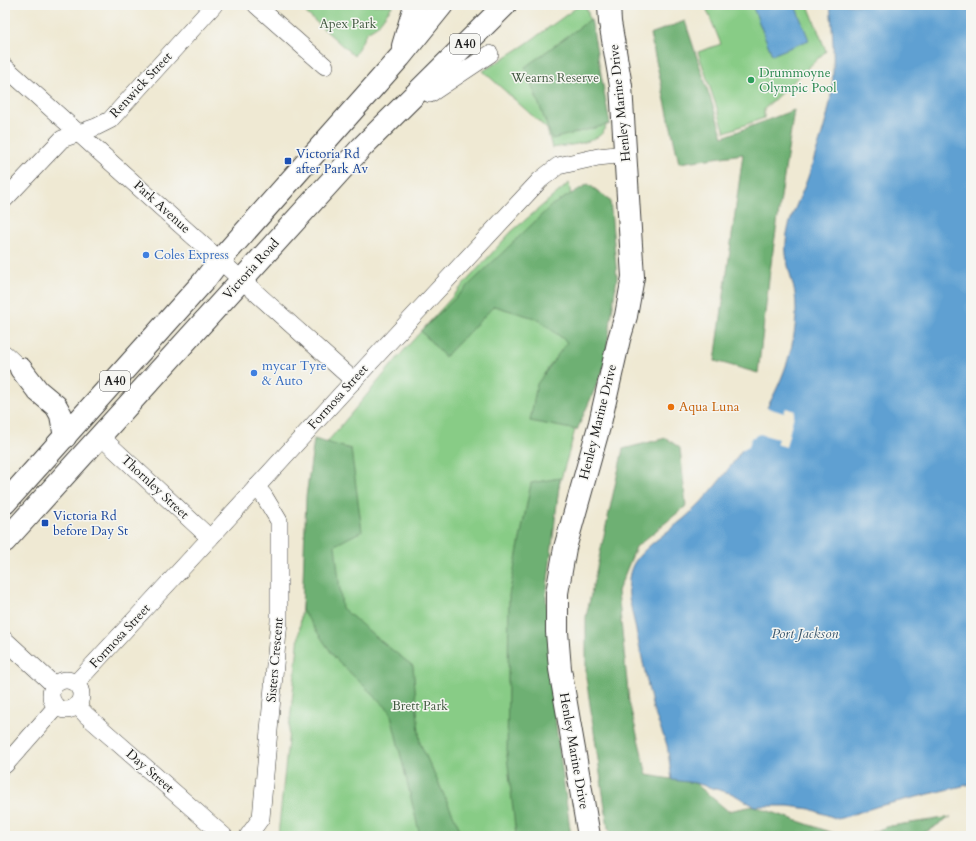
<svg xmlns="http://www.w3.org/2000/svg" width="976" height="841" font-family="Cardo,serif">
	<rect width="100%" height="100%" fill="#f6f6f2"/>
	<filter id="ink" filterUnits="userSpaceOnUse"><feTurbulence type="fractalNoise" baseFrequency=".025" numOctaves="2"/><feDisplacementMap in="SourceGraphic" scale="8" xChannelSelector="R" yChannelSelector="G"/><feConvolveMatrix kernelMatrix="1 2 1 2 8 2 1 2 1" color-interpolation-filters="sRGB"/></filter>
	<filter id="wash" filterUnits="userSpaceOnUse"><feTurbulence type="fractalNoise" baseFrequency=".012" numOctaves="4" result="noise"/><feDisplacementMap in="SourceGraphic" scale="16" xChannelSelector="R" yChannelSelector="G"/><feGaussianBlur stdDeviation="0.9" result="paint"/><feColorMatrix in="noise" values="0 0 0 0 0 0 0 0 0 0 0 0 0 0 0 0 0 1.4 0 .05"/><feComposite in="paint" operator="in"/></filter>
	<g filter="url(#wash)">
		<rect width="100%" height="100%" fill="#efe9d3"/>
		<g fill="#88cc86" stroke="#527451">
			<polygon points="313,5 393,5 377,26 367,32 354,56 306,13"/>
			<path d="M 580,5 L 585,6 L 588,12 L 606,116 C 606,120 607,125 605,129 C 598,144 567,145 552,148 L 547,129 L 483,71 L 523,46 Z"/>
			<polygon points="705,5 808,5 826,51 764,109 764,118 725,132 698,52 721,44"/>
			<polygon points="569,183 581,263 608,301 571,445 539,553 556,797 571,836 278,836 318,453 406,348 511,232"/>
		</g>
		<g fill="#6eb073" stroke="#456648">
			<polygon points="591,19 610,124 552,139 525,67"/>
			<polygon points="685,21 723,137 794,110 770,271 758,373 715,361 743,154 679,163 650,34"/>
			<polygon points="588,184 610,200 617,277 604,368 577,430 530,421 537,384 567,342 538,319 494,306 445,357 421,331 552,205"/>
			<polygon points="666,438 680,448 686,506 636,547 618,591 629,702 647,775 695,783 728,811 754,806 842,836 612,836 608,828 586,677 586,617 623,449"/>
			<polygon points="314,439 351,449 362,531 335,545 342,608 382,642 413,666 420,743 463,836 420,836 390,711 335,658 302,610 306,497"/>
			<polygon points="560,478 546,597 556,725 571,836 516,836 507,756 509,595 531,483"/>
			<polygon points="951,817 919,836 860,836 890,826"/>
		</g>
		<g fill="#5fa0d2" stroke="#3e5e77">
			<polygon points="752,5 795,5 809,40 772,55"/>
			<path d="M 830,5 L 971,5 L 971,784 L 879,806 L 838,819 L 810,809 L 788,806 L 754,806 L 733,794 L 695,783 L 672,780 L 667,745 L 653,709 L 629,598 C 628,584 628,571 636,560 C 647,544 676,527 691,512 C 719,486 747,445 765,411 C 785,377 800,335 795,294 C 792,277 784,260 786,242 C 787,220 801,198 808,177 C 814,158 821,139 826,120 C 836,83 834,43 830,5 Z"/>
		</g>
		<polygon fill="#efe9d3" points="765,407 784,413 786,408 795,411 786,447 776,444 778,439 760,434 751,438 749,447 737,452"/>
	</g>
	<g filter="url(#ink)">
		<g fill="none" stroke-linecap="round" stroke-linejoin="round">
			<g stroke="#3c3b37" stroke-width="18">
				<g id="minor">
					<polyline points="256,5 325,66"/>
					<polyline points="5,67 354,381"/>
					<polyline points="430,94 490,54"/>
					<polyline points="5,199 62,139 96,127 110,120 214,5"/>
					<polyline points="5,354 21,369"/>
					<polyline points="100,436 210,538"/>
					<polyline points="5,640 54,685"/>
					<circle cx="66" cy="695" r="15"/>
					<polyline points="76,683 210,538 366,367 540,180 558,166 598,157 626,154"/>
					<polyline points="77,705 86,715 224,836"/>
					<polyline points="5,765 56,707"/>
					<polyline points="248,836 261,818 279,621 279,521 264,496 256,487"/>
				</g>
			</g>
			<g stroke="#3c3b37" stroke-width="24">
				<polyline id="major" points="589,836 560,669 557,632 557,593 565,548 600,423 619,339 626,316 633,277 621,86 610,22 609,5"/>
			</g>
			<g stroke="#3c3b37" stroke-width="24">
				<g id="highway">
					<polyline points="403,46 414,9 414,5"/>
					<polyline points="21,369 38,391 56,406 61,415 65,437"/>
					<polyline points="5,503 203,282 220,260 400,57 442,5"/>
					<polyline points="5,541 362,147 505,5"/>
				</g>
			</g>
			<use href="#minor" stroke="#fff" stroke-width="17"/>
			<use href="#major" stroke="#fff" stroke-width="22"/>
			<use href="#highway" stroke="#fff" stroke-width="22"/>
		</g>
	</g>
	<circle fill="#2e9e5b" stroke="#f6f6f2" stroke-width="1.5" cx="751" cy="80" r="4"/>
	<g fill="#1a4fb4" stroke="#f6f6f2" stroke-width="1.5">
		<rect x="284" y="157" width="8" height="8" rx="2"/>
		<rect x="41" y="519" width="8" height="8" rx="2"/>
	</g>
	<g fill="#3f7fe0" stroke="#f6f6f2" stroke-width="1.5">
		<circle cx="146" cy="255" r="4"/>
		<circle cx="254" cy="373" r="4"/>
	</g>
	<circle fill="#e8710a" stroke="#f6f6f2" stroke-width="1.5" cx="671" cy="407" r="4"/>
	<g text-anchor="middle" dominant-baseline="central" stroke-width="3" stroke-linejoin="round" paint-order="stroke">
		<g fill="#f6f6f2" stroke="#5d5d5c" stroke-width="1">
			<rect x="450" y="34" width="30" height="20" rx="3"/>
			<rect x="100" y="371" width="30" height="20" rx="3"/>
		</g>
		<g font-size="12" font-weight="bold" fill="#1c1c1c">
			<text x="465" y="44">A40</text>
			<text x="115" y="381">A40</text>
		</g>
		<g font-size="13" fill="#425a41" stroke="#f6f6f2">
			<text x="348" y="24">Apex Park</text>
			<text x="555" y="78">Wearns Reserve</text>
			<text x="420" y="706">Brett Park</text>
		</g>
		<g font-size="13" fill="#27864d" stroke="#f6f6f2" text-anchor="start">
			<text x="759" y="73">Drummoyne<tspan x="759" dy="15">Olympic Pool</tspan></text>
		</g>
		<g font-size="13" fill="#1c1c1c" stroke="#f6f6f2">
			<text transform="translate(141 85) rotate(-47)">Renwick Street</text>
			<text transform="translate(620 103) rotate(-96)">Henley Marine Drive</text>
			<text transform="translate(162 207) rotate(42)">Park Avenue</text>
			<text transform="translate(251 269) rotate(-48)">Victoria Road</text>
			<text transform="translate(338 397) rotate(-48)">Formosa Street</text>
			<text transform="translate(598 422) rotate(-76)">Henley Marine Drive</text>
			<text transform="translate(155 487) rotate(43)">Thornley Street</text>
			<text transform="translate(120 636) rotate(-47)">Formosa Street</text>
			<text transform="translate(275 660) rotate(-85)">Sisters Crescent</text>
			<text transform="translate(574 751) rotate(80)">Henley Marine Drive</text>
			<text transform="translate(150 771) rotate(41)">Day Street</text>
		</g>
		<g font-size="13" fill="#164399" stroke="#f6f6f2" text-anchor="start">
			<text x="296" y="154">Victoria Rd<tspan x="296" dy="15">after Park Av</tspan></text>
			<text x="53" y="516">Victoria Rd<tspan x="53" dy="15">before Day St</tspan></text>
		</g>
		<g font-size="13" fill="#366cbe" stroke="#f6f6f2" text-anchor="start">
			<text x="154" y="255">Coles Express</text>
			<text x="262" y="366">mycar Tyre<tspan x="262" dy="15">&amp; Auto</tspan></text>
		</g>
		<g font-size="13" fill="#c56008" stroke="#f6f6f2" text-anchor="start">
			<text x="679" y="407">Aqua Luna</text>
		</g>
		<g font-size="14" font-style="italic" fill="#3a576e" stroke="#f6f6f2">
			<text x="805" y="633">Port Jackson</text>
		</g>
	</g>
	<rect width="976" height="841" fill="none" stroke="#f6f6f2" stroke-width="20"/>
</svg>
